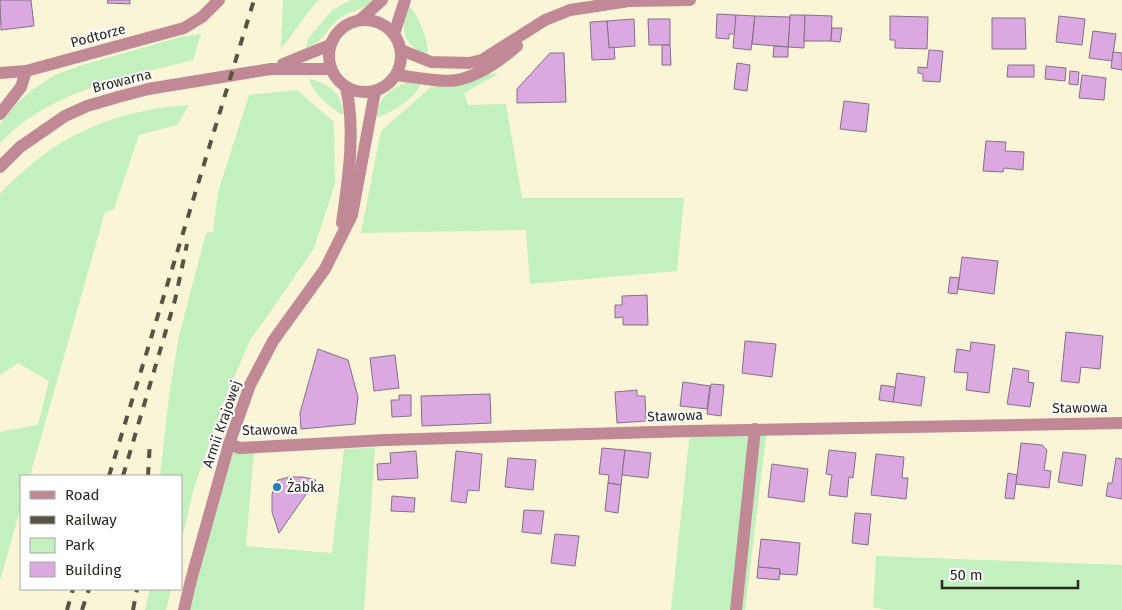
<svg xmlns="http://www.w3.org/2000/svg" width="1122" height="610" font-family="'Fira Sans',sans-serif">
	<rect width="100%" height="100%" fill="#fbf5d7"/>
	<g fill="#c2f0be">
		<polygon points="283,0 320,0 316,2 281,49"/>
		<path d="M 351,0 L 375,0 C 365,10 351,10 340,18 C 325,29 327,40 306,48 L 308,39 L 332,10 Z"/>
		<path d="M 408,5 C 417,11 431,45 427,56 C 402,43 400,31 408,5 Z"/>
		<path d="M 201,34 L 193,60 C 126,77 50,90 0,143 L 0,124 L 17,103 L 32,90 L 55,75 L 82,65 L 180,37 Z"/>
		<polygon points="499,73 464,93 468,105 506,104 522,198 684,198 677,271 530,284 526,230 361,233 381,131 431,87 460,86 486,74"/>
		<path d="M 309,79 C 329,83 343,93 343,115 C 333,111 310,89 309,79 Z"/>
		<path d="M 407,83 L 421,83 C 417,98 389,114 376,118 C 377,100 390,88 407,83 Z"/>
		<polygon points="297,90 334,122 335,184 314,248 280,298 250,340 222,406 193,491 181,544 181,476 160,476 170,388 179,336 206,233 213,232 218,192 249,95"/>
		<path d="M 189,105 L 177,125 L 139,135 L 114,209 L 105,212 L 30,476 L 21,476 L 21,506 L 0,581 L 0,432 L 38,425 L 49,381 L 18,363 L 0,375 L 0,194 C 7,185 16,178 25,170 C 70,129 129,108 189,105 Z"/>
		<polygon points="767,429 745,610 671,610 690,431"/>
		<polygon points="229,444 254,451 246,546 332,553 344,449 375,448 364,610 184,610"/>
		<polygon points="876,556 1122,565 1122,610 887,610 873,607"/>
		<polygon points="150,589 171,589 166,610 145,610"/>
	</g>
	<g fill="#dca8e1" stroke="#847085">
		<polygon points="0,0 31,0 34,26 1,30"/>
		<polygon points="108,0 130,0 130,4 107,3"/>
		<polygon points="717,14 736,15 735,34 729,34 729,39 716,38"/>
		<polygon points="736,15 755,16 751,50 733,48"/>
		<polygon points="790,15 805,15 804,48 788,47"/>
		<polygon points="805,15 832,16 831,41 804,41"/>
		<polygon points="755,16 790,17 788,47 752,44"/>
		<polygon points="890,16 928,17 927,49 895,48 895,40 890,40"/>
		<polygon points="1059,16 1085,19 1082,45 1056,42"/>
		<polygon points="992,18 1025,18 1026,49 992,49"/>
		<polygon points="634,19 635,46 609,48 607,21"/>
		<polygon points="648,19 670,19 670,45 649,45"/>
		<polygon points="607,21 609,48 614,47 615,59 592,60 590,22"/>
		<polygon points="832,28 842,28 840,42 831,41"/>
		<polygon points="1093,31 1116,34 1112,61 1089,58"/>
		<polygon points="662,45 670,45 671,65 662,65"/>
		<polygon points="774,46 788,47 788,57 773,57"/>
		<polygon points="929,50 943,51 940,82 923,81 923,74 918,73 918,67 927,68"/>
		<polygon points="1113,52 1122,53 1122,70 1111,68"/>
		<polygon points="550,53 564,53 566,102 517,103 517,89"/>
		<polygon points="737,63 750,65 747,91 734,89"/>
		<polygon points="1008,65 1034,65 1034,77 1007,77"/>
		<polygon points="1046,66 1066,68 1065,81 1045,79"/>
		<polygon points="1070,71 1079,72 1078,85 1069,84"/>
		<polygon points="1082,75 1106,78 1104,100 1079,98"/>
		<polygon points="844,101 869,104 866,132 840,129"/>
		<polygon points="986,141 1006,142 1005,151 1024,152 1023,170 1004,168 1003,172 983,171"/>
		<polygon points="962,257 998,261 994,294 958,289"/>
		<polygon points="950,277 959,278 957,294 948,293"/>
		<polygon points="647,295 648,325 623,325 623,317 615,318 615,305 622,305 622,296"/>
		<polygon points="1066,332 1103,336 1100,369 1081,367 1079,383 1061,381"/>
		<polygon points="745,341 776,344 772,377 742,373"/>
		<polygon points="971,342 995,345 989,393 966,390 968,373 954,372 957,349 970,351"/>
		<polygon points="318,349 348,360 358,397 355,424 301,429 300,413"/>
		<polygon points="395,355 399,388 374,391 370,358"/>
		<polygon points="1013,368 1029,371 1028,382 1034,383 1030,407 1007,404"/>
		<polygon points="897,373 925,377 921,406 893,402"/>
		<polygon points="683,382 710,386 707,409 680,406"/>
		<polygon points="711,384 724,385 721,416 707,414"/>
		<polygon points="881,385 895,387 893,402 879,400"/>
		<polygon points="637,390 637,396 645,396 646,421 617,423 615,392"/>
		<polygon points="490,394 491,423 422,426 421,396"/>
		<polygon points="399,395 411,395 411,416 392,417 391,400 399,400"/>
		<polygon points="1021,443 1042,445 1047,450 1044,470 1051,471 1049,488 1016,484"/>
		<polygon points="602,448 625,450 621,485 608,483 609,475 599,474"/>
		<polygon points="625,450 651,453 648,478 622,475"/>
		<polygon points="829,450 856,453 853,478 849,477 847,497 829,495 832,475 826,474"/>
		<polygon points="416,451 418,478 378,480 377,464 391,463 390,453"/>
		<polygon points="456,451 482,454 479,491 468,490 466,503 451,501"/>
		<polygon points="1063,452 1086,455 1082,486 1058,482"/>
		<polygon points="876,454 904,457 902,478 908,478 906,499 871,495"/>
		<polygon points="508,458 536,460 533,490 505,487"/>
		<polygon points="1116,458 1122,459 1122,499 1106,496 1108,483 1112,483"/>
		<polygon points="772,464 808,469 804,502 768,497"/>
		<polygon points="1008,473 1017,475 1014,499 1005,498"/>
		<polygon points="289,477 303,477 316,480 279,533 272,512 272,495 274,486 278,480"/>
		<polygon points="608,483 621,485 618,513 605,511"/>
		<polygon points="392,496 415,498 414,512 391,511"/>
		<polygon points="524,510 544,511 541,534 522,532"/>
		<polygon points="855,513 871,514 868,545 852,543"/>
		<polygon points="555,534 579,536 575,566 551,563"/>
		<polygon points="761,539 800,543 797,575 780,574 780,569 758,567"/>
		<polygon points="758,567 780,569 779,580 757,578"/>
	</g>
	<g fill="none" stroke-linecap="round" stroke-linejoin="round">
		<g stroke="#c18995" stroke-width="12">
			<circle cx="365" cy="56" r="36"/>
			<polyline points="360,20 382,0"/>
			<polyline points="394,34 405,0"/>
			<polyline points="401,50 431,62 469,63 482,60 545,20 570,10 629,1 690,0"/>
			<polyline points="283,64 330,45"/>
			<polyline points="0,73 26,71"/>
			<path d="M 396,75 C 414,77 441,83 457,80 C 479,76 501,60 517,46"/>
			<polyline points="0,114 21,87 26,71 184,28 202,17 219,0"/>
			<polyline points="0,167 20,147 65,116 87,106 118,97 148,89 271,69 331,69"/>
			<path d="M 342,223 C 348,180 356,130 346,87"/>
			<polyline points="229,444 240,448 385,440 690,431 1122,423"/>
			<polyline points="184,610 191,580 229,444 250,385 273,341 325,269 352,215 375,91"/>
			<polyline points="736,610 755,429"/>
		</g>
		<g stroke="#575445" stroke-width="4" stroke-dasharray="9 9" stroke-linecap="butt">
			<polyline points="109,476 254,0"/>
			<polyline points="123,476 175,300 187,244"/>
			<polyline points="148,476 150,441"/>
			<polyline points="67,610 73,589"/>
			<polyline points="82,610 89,589"/>
			<polyline points="133,610 137,589"/>
		</g>
	</g>
	<circle fill="#2581ae" stroke="#fff" stroke-width="2" cx="277" cy="487" r="5"/>
	<g text-anchor="middle" dominant-baseline="central" stroke-width="4" stroke-linejoin="round" paint-order="stroke">
		<g font-size="14" fill="#29271c" stroke="#fff">
			<text transform="translate(98 36) rotate(-15)">Podtorze</text>
			<text transform="translate(122 81) rotate(-14)">Browarna</text>
			<text transform="translate(1080 408) rotate(-1)">Stawowa</text>
			<text transform="translate(675 416) rotate(-2)">Stawowa</text>
			<text transform="translate(222 424) rotate(-71)">Armii Krajowej</text>
			<text transform="translate(270 430) rotate(-1)">Stawowa</text>
		</g>
		<g font-size="14" fill="#29271c" stroke="#fff" text-anchor="start">
			<text x="287" y="487">Żabka</text>
		</g>
	</g>
	<rect x="20" y="475" width="162" height="115" fill="#ffffff" stroke="#a9a9a4"/>
	<rect x="30" y="491" width="25" height="8" fill="#c18995" stroke="#a9a9a4"/>
	<text x="65" y="500" font-size="15" fill="#29271c">Road</text>
	<rect x="30" y="516" width="25" height="8" fill="#575445" stroke="#a9a9a4"/>
	<text x="65" y="525" font-size="15" fill="#29271c">Railway</text>
	<rect x="30" y="538" width="25" height="15" fill="#c2f0be" stroke="#a9a9a4"/>
	<text x="65" y="550" font-size="15" fill="#29271c">Park</text>
	<rect x="30" y="562" width="25" height="15" fill="#dca8e1" stroke="#a9a9a4"/>
	<text x="65" y="575" font-size="15" fill="#29271c">Building</text>
	<path d="M942 580v8h136v-8" fill="none" stroke="#29271c" stroke-width="2.5"/>
	<text x="950" y="580" font-size="15" fill="#29271c" stroke="#ffffff" stroke-width="4" paint-order="stroke">50 m</text>
</svg>
